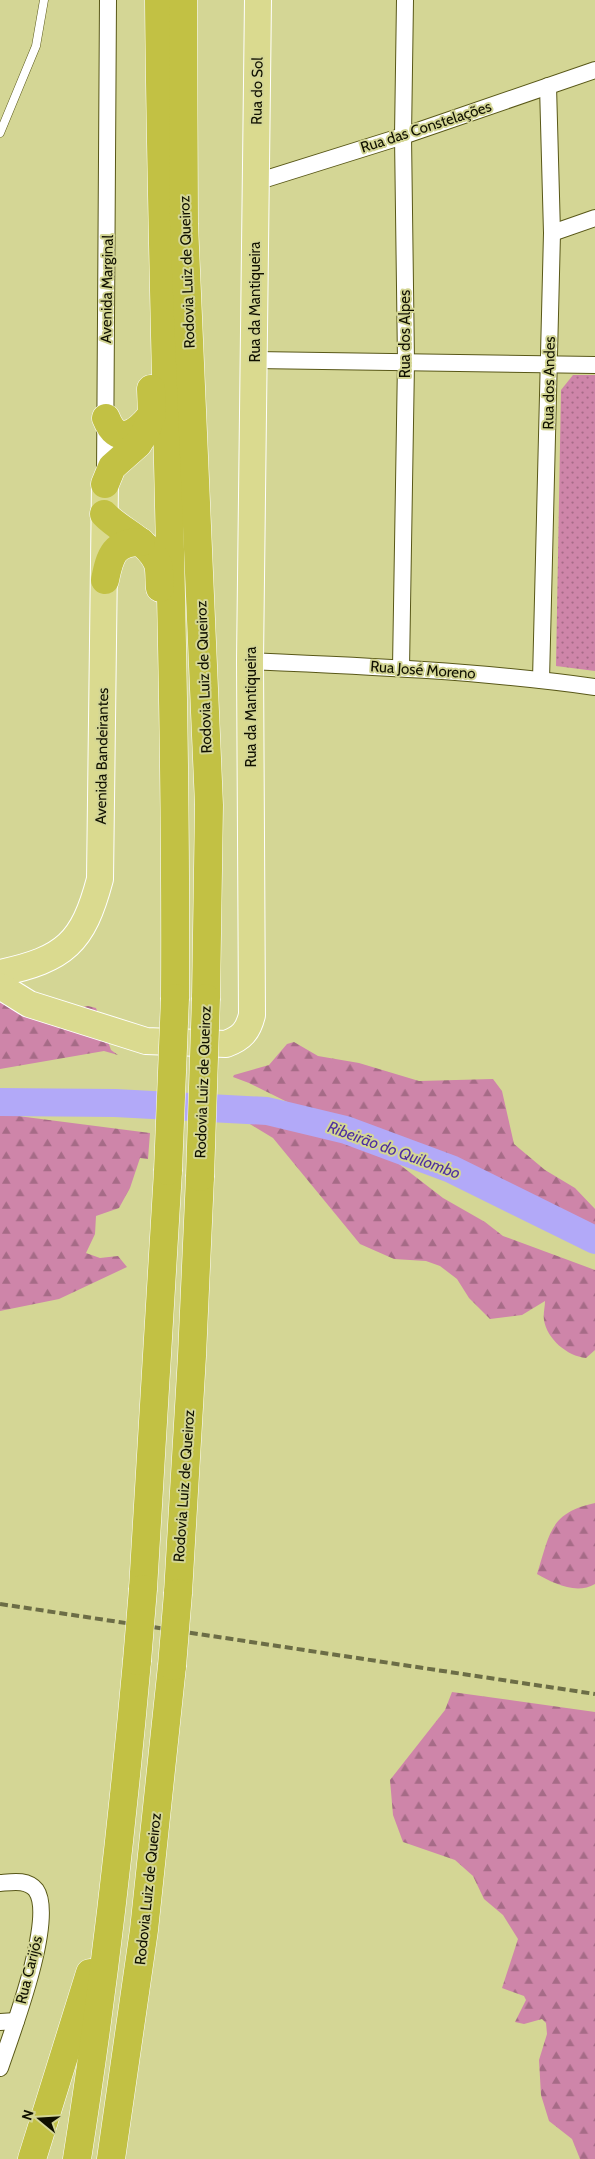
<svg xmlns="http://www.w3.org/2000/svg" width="595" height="2159" font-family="Cabin,sans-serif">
	<defs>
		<pattern id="grass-dots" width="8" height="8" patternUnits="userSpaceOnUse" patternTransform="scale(1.25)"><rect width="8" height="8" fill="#ce85a9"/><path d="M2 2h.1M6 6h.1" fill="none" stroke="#a66b87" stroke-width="1.8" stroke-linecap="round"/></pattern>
		<pattern id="forest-firs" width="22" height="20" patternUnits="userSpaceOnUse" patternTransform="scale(1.25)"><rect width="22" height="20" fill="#ce85a9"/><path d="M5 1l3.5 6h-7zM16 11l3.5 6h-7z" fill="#a66b87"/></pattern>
	</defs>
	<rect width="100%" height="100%" fill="#d4d695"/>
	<polygon fill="url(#grass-dots)" points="573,375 595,375 595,671 556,666 561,390"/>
	<g fill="url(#forest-firs)">
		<polygon points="0,1002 48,1013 88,1006 96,1008 111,1050 118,1055 104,1051 0,1069"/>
		<polygon points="294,1042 318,1056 359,1063 419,1081 493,1079 502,1091 514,1144 545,1170 575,1188 595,1209 595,1247 548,1231 249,1083 233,1077 234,1075 269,1065 287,1044"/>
		<polygon points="0,1111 10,1115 150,1133 148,1159 140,1158 130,1188 119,1208 96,1216 95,1234 86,1253 100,1258 118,1256 127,1267 59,1299 0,1311"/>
		<path d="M 237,1112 L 260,1112 L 289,1117 L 360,1141 L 382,1151 L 443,1198 L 485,1222 L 503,1236 L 595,1270 L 595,1350 L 586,1358 C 567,1356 547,1339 544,1320 C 543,1314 545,1307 545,1301 L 522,1315 L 490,1319 L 469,1298 L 457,1279 L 440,1266 L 426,1261 L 394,1259 L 360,1244 L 273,1138 L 240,1118 Z"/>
		<path d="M 595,1503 L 595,1584 C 576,1595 553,1583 537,1574 C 550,1534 549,1513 595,1503 Z"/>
		<polygon points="452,1692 595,1712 595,2159 580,2159 572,2139 549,2121 541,2095 539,2060 547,2034 546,2023 542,2019 524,2024 515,2022 526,2000 524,1996 502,1988 518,1939 503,1915 484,1899 473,1876 455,1860 403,1842 393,1815 390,1780 445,1710"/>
	</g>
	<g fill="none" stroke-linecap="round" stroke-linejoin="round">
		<polyline stroke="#b2a9f8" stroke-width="28" points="0,1102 115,1103 267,1111 346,1130 451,1169 595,1240"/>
		<g stroke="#595818" stroke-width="9">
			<polyline id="service" points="0,133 36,46 44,0"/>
		</g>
		<g stroke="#595818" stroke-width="18">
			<g id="minor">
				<polyline points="256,182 403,136 595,70"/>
				<polyline points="552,233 595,218"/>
				<polyline points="255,360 595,365"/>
				<polyline points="105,477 108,0"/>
				<path d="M 250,661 C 366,666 481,671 595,687"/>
				<polyline points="401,668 406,362 403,136 405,0"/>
				<polyline points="541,680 552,233 548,86"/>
				<path d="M 0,1883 C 12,1882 27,1879 36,1890 C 56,1918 11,2035 0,2068"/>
				<polyline points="0,2022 16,2021"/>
			</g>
		</g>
		<g stroke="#fff" stroke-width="28">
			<g id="primary">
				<path d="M 0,973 C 65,959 83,943 100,879 L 105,484"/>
				<path d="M 0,986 L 29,1004 L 146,1041 L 226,1044 C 242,1038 248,1031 252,1015 L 250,661 L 258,0"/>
			</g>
		</g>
		<g stroke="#fff" stroke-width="29">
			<g id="motorway">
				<path d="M 159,0 C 162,333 177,665 175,998"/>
				<polyline points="183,0 184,224 209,805 206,998"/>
				<path d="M 106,418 C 117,446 135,435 150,417"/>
				<polyline points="105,484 112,467 138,444 146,431 152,414 151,389"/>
				<path d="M 104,514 C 121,532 149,541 158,564 C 160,571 159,580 160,588"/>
				<path d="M 105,580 C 110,555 114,542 141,542"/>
				<polyline points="143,1589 168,1171"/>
				<polyline points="178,1593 192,1356 200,1177"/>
				<polyline points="32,2159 90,1973"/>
				<path d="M 77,2159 C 103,1994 122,1828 137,1661"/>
				<polyline points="111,2159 144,1930 172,1666"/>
			</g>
		</g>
		<use href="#service" stroke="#fff" stroke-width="8"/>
		<use href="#minor" stroke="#fff" stroke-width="16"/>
		<use href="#primary" stroke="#dada8f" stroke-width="26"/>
		<use href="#motorway" stroke="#c2c144" stroke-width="28"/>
		<polyline stroke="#6c6d46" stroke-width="4" stroke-dasharray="8 4" stroke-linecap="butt" points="0,1604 595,1694"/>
		<g stroke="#fff" stroke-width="29" stroke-linecap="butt">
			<g id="motorway-bridge">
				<polyline points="168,1171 175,998"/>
				<polyline points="200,1177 206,998"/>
				<polyline points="137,1661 143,1589"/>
				<polyline points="172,1666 178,1593"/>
			</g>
		</g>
		<use href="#motorway-bridge" stroke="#c2c144" stroke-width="28"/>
	</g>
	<g text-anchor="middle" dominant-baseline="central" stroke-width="4" stroke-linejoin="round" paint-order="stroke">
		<g font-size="15" fill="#101000" stroke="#d4d695">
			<text transform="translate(257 91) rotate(-89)">Rua do Sol</text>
			<text transform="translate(426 127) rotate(-18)">Rua das Constelações</text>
			<text transform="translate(187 272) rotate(-92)">Rodovia Luiz de Queiroz</text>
			<text transform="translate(107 289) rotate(-89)">Avenida Marginal</text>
			<text transform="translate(255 302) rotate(-90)">Rua da Mantiqueira</text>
			<text transform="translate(405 334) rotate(-90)">Rua dos Alpes</text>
			<text transform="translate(549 383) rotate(-89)">Rua dos Andes</text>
			<text transform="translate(423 670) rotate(4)">Rua José Moreno</text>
			<text transform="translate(204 677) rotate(-92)">Rodovia Luiz de Queiroz</text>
			<text transform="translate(251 707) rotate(-90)">Rua da Mantiqueira</text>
			<text transform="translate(102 756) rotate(-89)">Avenida Bandeirantes</text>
			<text transform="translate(203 1082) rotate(-88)">Rodovia Luiz de Queiroz</text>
			<text transform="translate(184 1486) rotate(-86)">Rodovia Luiz de Queiroz</text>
			<text transform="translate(148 1889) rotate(-84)">Rodovia Luiz de Queiroz</text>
			<text transform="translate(29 1970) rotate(-76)">Rua Carijós</text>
		</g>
		<g font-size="16" font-style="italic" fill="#4e30a0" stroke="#d4d695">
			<text transform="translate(394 1150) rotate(20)">Ribeirão do Quilombo</text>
		</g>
	</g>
	<g transform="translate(40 2119) rotate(288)" stroke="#d4d695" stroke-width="4" paint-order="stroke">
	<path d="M0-4L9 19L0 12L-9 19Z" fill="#101000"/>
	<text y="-8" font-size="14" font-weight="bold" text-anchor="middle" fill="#101000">N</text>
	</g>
</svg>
